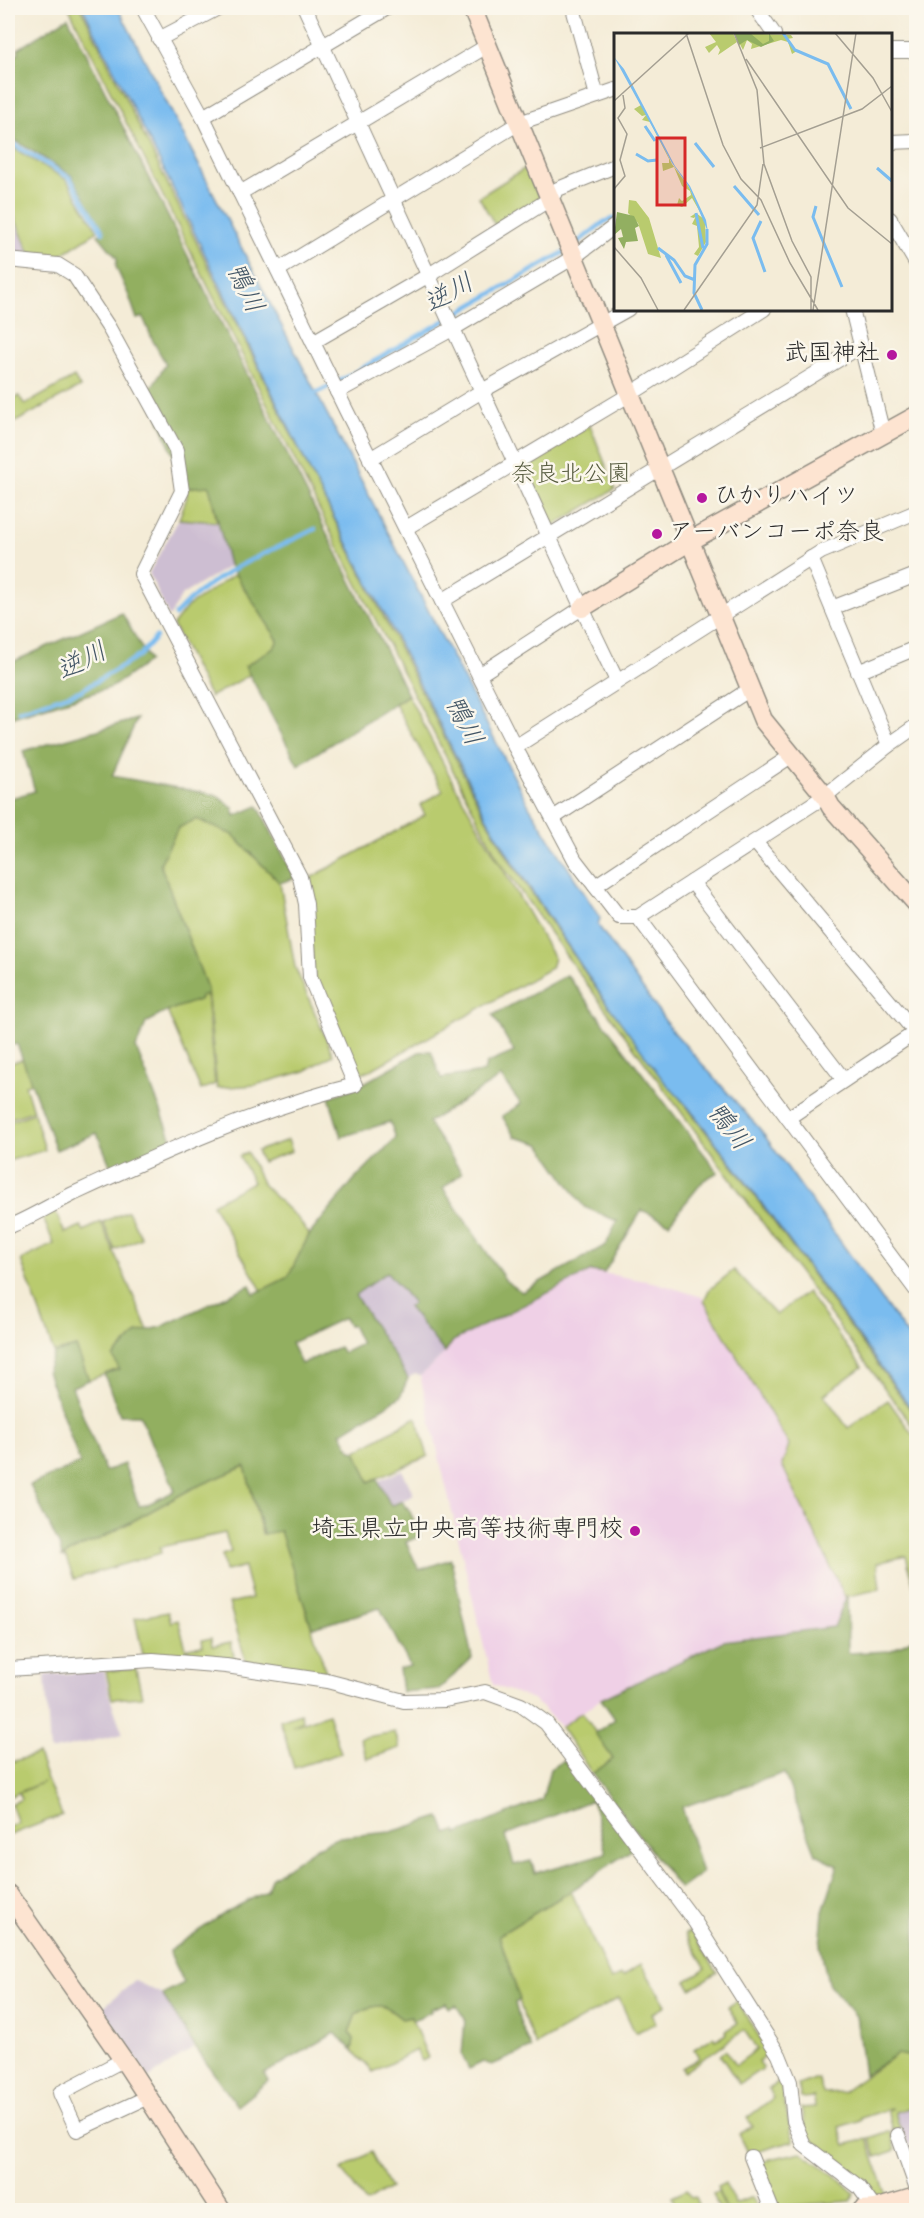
<svg xmlns="http://www.w3.org/2000/svg" width="924" height="2218" font-family="Dekko,'Klee One',sans-serif">
	<rect width="100%" height="100%" fill="#fbf7ec"/>
	<filter id="ink" filterUnits="userSpaceOnUse"><feTurbulence type="fractalNoise" baseFrequency=".0167" numOctaves="2"/><feDisplacementMap in="SourceGraphic" scale="12" xChannelSelector="R" yChannelSelector="G"/><feConvolveMatrix kernelMatrix="1 2 1 2 8 2 1 2 1" color-interpolation-filters="sRGB"/></filter>
	<filter id="wash" filterUnits="userSpaceOnUse"><feTurbulence type="fractalNoise" baseFrequency=".008" numOctaves="4" result="noise"/><feDisplacementMap in="SourceGraphic" scale="24" xChannelSelector="R" yChannelSelector="G"/><feGaussianBlur stdDeviation="1.35" result="paint"/><feColorMatrix in="noise" values="0 0 0 0 0 0 0 0 0 0 0 0 0 0 0 0 0 1.4 0 .05"/><feComposite in="paint" operator="in"/></filter>
	<g filter="url(#wash)">
		<rect width="100%" height="100%" fill="#f4ecd7"/>
		<polygon fill="#efd0e6" points="591,1271 657,1283 702,1297 789,1445 782,1465 845,1597 834,1627 723,1641 601,1699 561,1727 533,1699 493,1685 420,1376 445,1353 453,1341"/>
		<g fill="#cdbed2">
			<polygon points="8,202 30,254 8,253"/>
			<polygon points="179,519 217,522 230,566 182,595 169,617 149,573"/>
			<polygon points="387,1272 413,1303 409,1307 445,1353 420,1376 415,1374 408,1378 355,1295"/>
			<polygon points="402,1470 414,1495 391,1506 379,1481"/>
			<polygon points="104,1671 111,1701 123,1734 50,1751 45,1675"/>
			<polygon points="135,1981 162,1994 195,2047 149,2078 102,2008"/>
			<polygon points="916,2106 916,2167 910,2143 907,2144 895,2112"/>
		</g>
		<g fill="#b9cb6e" stroke="#727b4c" stroke-width="1.5">
			<polygon points="69,8 81,8 291,434 486,819 512,864 603,999 740,1176 916,1417 916,1431 570,961 500,862 334,539"/>
			<polygon points="8,145 67,180 98,231 58,257 30,254 8,202"/>
			<polygon points="527,167 541,198 495,225 479,197"/>
			<polygon points="74,377 80,387 8,426 8,388 13,399 19,396 25,405"/>
			<polygon points="590,425 615,489 553,526 524,465"/>
			<polygon points="209,485 217,522 179,519 187,497 186,488"/>
			<polygon points="235,574 278,640 274,648 246,666 250,675 210,697 173,625 187,607"/>
			<polygon points="408,695 454,784 554,958 551,968 369,1071 355,1076 314,976 305,881 425,815 420,805 443,791 395,704"/>
			<polygon points="196,819 233,835 280,883 295,967 333,1055 305,1071 255,1085 217,1088 207,988 160,864 178,828"/>
			<polygon points="201,995 206,996 215,1084 201,1090 167,1011 198,1000"/>
			<polygon points="23,1059 33,1083 25,1085 33,1111 8,1119 8,1064"/>
			<polygon points="34,1113 45,1150 8,1161 8,1122"/>
			<polygon points="288,1140 292,1151 262,1162 257,1151"/>
			<polygon points="247,1152 263,1185 299,1220 309,1235 288,1277 262,1291 212,1204 253,1182 239,1156"/>
			<polygon points="55,1211 65,1233 81,1226 84,1231 101,1222 148,1330 137,1333 119,1369 89,1380 76,1347 54,1353 21,1260 54,1244 43,1218"/>
			<polygon points="128,1211 141,1238 115,1250 103,1222"/>
			<polygon points="734,1270 776,1315 807,1292 862,1367 824,1395 848,1428 888,1400 916,1439 916,1594 906,1556 877,1563 880,1589 845,1597 782,1465 789,1445 704,1301 709,1290"/>
			<polygon points="416,1417 428,1456 369,1482 356,1451"/>
			<polygon points="245,1466 262,1534 280,1530 327,1675 246,1662 229,1603 252,1598 244,1567 225,1571 222,1555 231,1552 225,1533 160,1547 161,1553 74,1579 66,1558 62,1557 80,1547 98,1540 191,1489"/>
			<polygon points="168,1612 171,1622 178,1620 188,1655 143,1655 135,1618"/>
			<polygon points="211,1638 212,1646 231,1642 235,1661 199,1656 189,1657 188,1648 203,1646 202,1640"/>
			<polygon points="136,1669 142,1697 112,1699 106,1671"/>
			<polygon points="582,1712 613,1759 592,1774 561,1727"/>
			<polygon points="300,1713 303,1721 292,1726 328,1714 341,1753 294,1768 280,1720"/>
			<polygon points="395,1732 400,1748 367,1759 360,1738"/>
			<polygon points="38,1754 47,1780 62,1815 8,1836 8,1827 18,1823 11,1804 22,1799 19,1793 43,1782 8,1797 8,1763"/>
			<polygon points="571,1891 611,1980 621,1974 623,1976 641,1964 666,2005 652,2014 656,2023 635,2033 619,1998 536,2045 525,2020 499,1935"/>
			<polygon points="691,1931 717,1972 691,1989 686,1981 706,1968 685,1934"/>
			<polygon points="737,2001 770,2054 759,2061 763,2068 739,2084 720,2055 726,2050 736,2065 757,2049 744,2030 684,2072 682,2068 699,2058 694,2049 714,2037 716,2040 726,2034 725,2031 738,2023 728,2007"/>
			<polygon points="373,2005 385,2006 402,2019 411,2017 428,2058 422,2061 416,2050 373,2072 352,2050 354,2039 349,2032 356,2014"/>
			<polygon points="897,2054 913,2057 916,2055 916,2106 895,2112 900,2129 893,2130 887,2110 892,2108 861,2118 861,2120 839,2127 845,2145 867,2139 887,2196 877,2197 864,2181 842,2162 821,2148 808,2135 801,2108 815,2107 814,2097 801,2098 798,2085 818,2078 823,2093 843,2092"/>
			<polygon points="780,2081 790,2128 794,2141 749,2154 739,2134 752,2126 747,2118 773,2098 768,2089"/>
			<polygon points="890,2131 896,2150 876,2157 869,2138"/>
			<polygon points="371,2152 390,2188 366,2203 342,2170"/>
			<polygon points="801,2152 835,2175 854,2193 851,2201 776,2207 757,2162"/>
			<polygon points="725,2183 735,2204 752,2197 759,2210 715,2210 719,2209 713,2194 718,2192 725,2209 717,2187"/>
			<polygon points="687,2190 691,2198 695,2197 700,2210 677,2210 672,2197"/>
		</g>
		<g fill="#92af61" stroke="#5e6d46" stroke-width="1.5" fill-rule="evenodd">
			<polygon points="68,17 408,695 298,765 245,666 274,648 278,640 229,565 209,486 186,488 147,388 153,385 166,364 153,341 143,317 137,319 129,296 116,267 117,258 98,235 104,231 71,175 8,136 8,60 19,53 18,49"/>
			<polygon points="122,613 149,661 112,687 13,717 8,699 8,664"/>
			<polygon points="137,719 112,776 216,795 233,808 235,816 258,806 295,878 280,883 233,835 196,819 178,828 160,864 207,988 206,996 201,995 199,1000 167,1011 146,1023 136,1048 174,1144 112,1170 97,1133 56,1150 17,1044 8,1046 8,799 35,791 23,751"/>
			<path d="M 567,975 L 718,1172 L 704,1180 L 669,1223 L 642,1210 L 604,1273 L 591,1271 L 453,1341 L 445,1353 L 408,1307 L 413,1303 L 387,1272 L 355,1295 L 408,1378 L 400,1397 L 341,1433 L 351,1450 L 356,1451 L 369,1482 L 377,1478 L 391,1506 L 402,1501 L 406,1508 L 408,1507 L 420,1536 L 406,1542 L 419,1570 L 451,1559 L 472,1658 L 439,1689 L 402,1692 L 399,1669 L 410,1666 L 380,1608 L 312,1628 L 280,1531 L 263,1534 L 245,1466 L 191,1489 L 98,1540 L 80,1547 L 62,1557 L 60,1547 L 30,1485 L 80,1463 L 47,1371 L 54,1353 L 76,1347 L 89,1380 L 72,1387 L 105,1471 L 124,1464 L 139,1506 L 146,1505 L 175,1491 L 167,1471 L 155,1453 L 140,1415 L 120,1415 L 104,1374 L 119,1369 L 113,1357 L 137,1333 L 161,1327 L 250,1285 L 254,1294 L 288,1277 L 309,1235 L 353,1181 L 396,1138 L 390,1122 L 341,1137 L 329,1097 L 357,1087 L 419,1052 L 431,1051 L 441,1078 L 484,1072 L 486,1064 L 514,1052 L 493,1015 ZM 501,1077 L 521,1104 L 502,1116 L 515,1137 L 540,1144 L 584,1207 L 617,1221 L 606,1245 L 522,1292 L 506,1281 L 443,1188 L 462,1173 L 428,1122 ZM 344,1318 L 348,1326 L 352,1325 L 361,1344 L 343,1353 L 339,1347 L 301,1364 L 291,1343 Z"/>
			<polygon points="847,1595 848,1653 890,1651 916,1637 916,2055 913,2057 897,2054 864,2075 856,2016 828,1983 820,1945 823,1912 838,1865 816,1854 784,1773 682,1807 702,1873 680,1889 592,1774 613,1759 595,1733 615,1719 601,1699 723,1641 834,1627"/>
			<path d="M 564,1760 L 634,1848 L 571,1891 L 499,1935 L 520,2000 L 515,2003 L 521,2025 L 532,2048 L 492,2065 L 483,2062 L 469,2069 L 462,2055 L 465,2019 L 456,2005 L 449,2008 L 446,2003 L 431,2009 L 432,2011 L 412,2021 L 411,2017 L 402,2019 C 382,2003 379,2002 356,2014 L 349,2032 L 354,2039 L 352,2050 L 335,2033 L 264,2074 L 268,2081 L 237,2106 L 195,2047 L 162,1994 L 184,1983 L 169,1951 L 228,1911 L 267,1891 L 271,1878 L 317,1847 L 339,1837 L 391,1832 L 440,1817 L 447,1834 L 456,1831 L 457,1834 L 542,1800 L 550,1769 ZM 592,1800 L 606,1853 L 535,1873 L 531,1861 L 514,1865 L 506,1835 Z"/>
		</g>
		<polygon fill="#7abcef" stroke="#52748d" stroke-width="1.5" points="83,8 118,8 530,808 600,918 598,925 671,1029 759,1128 916,1347 916,1415 741,1175 689,1108 663,1080 603,998 514,864 489,822 390,625 313,477 164,170"/>
		<g fill="none" stroke-linecap="round" stroke-linejoin="round">
			<g stroke="#7abcef" stroke-width="4.5">
				<polyline points="8,141 70,178 103,232"/>
				<polyline points="573,246 604,222 615,218"/>
				<polyline points="312,395 345,378 566,251"/>
				<path d="M 175,615 C 210,574 267,553 315,529"/>
				<polyline points="19,711 80,691 139,656 156,637"/>
			</g>
		</g>
	</g>
	<g filter="url(#ink)">
		<g fill="none" stroke-linecap="round" stroke-linejoin="round">
			<g stroke="#908c81" stroke-width="16">
				<g id="street">
					<polyline points="143,8 203,117 346,410 515,747 575,860 619,917 638,917"/>
					<polyline points="305,8 582,608 617,681"/>
					<polyline points="573,8 597,96"/>
					<polyline points="756,8 774,34"/>
					<polyline points="159,39 218,8"/>
					<polyline points="890,51 916,51"/>
					<polyline points="203,117 387,8"/>
					<polyline points="890,142 916,141"/>
					<polyline points="240,193 487,46"/>
					<polyline points="890,219 916,263"/>
					<path d="M 8,260 L 58,265 L 74,275 L 109,328 L 176,450 L 182,491 L 141,574 L 300,877 L 306,904 L 310,977 L 355,1085 C 257,1109 164,1152 73,1194 C 51,1205 30,1218 8,1227"/>
					<polyline points="278,270 519,123 615,90"/>
					<polyline points="852,309 883,434"/>
					<polyline points="313,342 429,275 550,199 558,189 615,166"/>
					<polyline points="337,392 454,328 574,257 615,226"/>
					<polyline points="370,459 482,391 628,309"/>
					<polyline points="406,528 629,395 764,309"/>
					<polyline points="811,558 889,745"/>
					<polyline points="442,601 861,346"/>
					<polyline points="832,608 916,575"/>
					<polyline points="858,672 916,648"/>
					<polyline points="479,675 582,608"/>
					<polyline points="916,726 889,745 825,796 638,917 916,1290"/>
					<polyline points="515,747 821,552 916,512"/>
					<polyline points="553,818 750,689"/>
					<polyline points="755,842 916,1033"/>
					<polyline points="692,882 844,1080"/>
					<polyline points="595,886 791,756"/>
					<polyline points="788,1118 916,1032"/>
					<polyline points="8,1669 153,1660 226,1666 327,1681 404,1701 445,1700 485,1692 521,1705 546,1723 695,1922 779,2055 790,2082 794,2121 804,2145 859,2187 875,2209"/>
					<polyline points="123,2060 60,2093 77,2130 148,2097"/>
					<polyline points="898,2135 916,2186"/>
					<polyline points="751,2157 772,2210"/>
				</g>
			</g>
			<g stroke="#908c81" stroke-width="21">
				<g id="secondary">
					<polyline points="472,8 763,720 825,796 831,807 916,903"/>
					<polyline points="582,608 690,541 916,416"/>
					<polyline points="8,1894 129,2068 221,2210"/>
					<polyline points="862,2210 875,2209 916,2197"/>
				</g>
			</g>
			<use href="#street" stroke="#fff" stroke-width="14"/>
			<use href="#secondary" stroke="#fde4d1" stroke-width="18"/>
		</g>
	</g>
	<g fill="#b5179e" stroke="#fbf7ec" stroke-width="2">
		<circle cx="892" cy="355" r="6"/>
		<circle cx="702" cy="498" r="6"/>
		<circle cx="657" cy="534" r="6"/>
		<circle cx="635" cy="1531" r="6"/>
	</g>
	<g text-anchor="middle" dominant-baseline="central" stroke-width="5" stroke-linejoin="round" paint-order="stroke">
		<g font-size="24" fill="#2b2b2b" stroke="#fbf7ec" text-anchor="end">
			<text x="880" y="355">武国神社</text>
			<text x="714" y="498" text-anchor="start">ひかりハイツ</text>
			<text x="669" y="534" text-anchor="start">アーバンコーポ奈良</text>
			<text x="623" y="1531">埼玉県立中央高等技術専門校</text>
		</g>
		<g font-size="24" fill="#565b3f" stroke="#fbf7ec">
			<text x="571" y="476">奈良北公園</text>
		</g>
		<g font-size="26" font-style="italic" fill="#435666" stroke="#fbf7ec">
			<text transform="translate(243 289) rotate(64)">鴨川</text>
			<text transform="translate(450 295) rotate(-29)">逆川</text>
			<text transform="translate(83 663) rotate(-27)">逆川</text>
			<text transform="translate(462 722) rotate(63)">鴨川</text>
			<text transform="translate(727 1128) rotate(52)">鴨川</text>
		</g>
	</g>
	<g transform="translate(614 33)">
		<rect width="278" height="278" fill="#f4ecd7"/>
		<path d="M 95,0 L 119,0 L 123,9 L 104,22 L 106,17 L 103,12 L 95,20 L 91,14 L 102,9 ZM 120,0 L 177,2 L 179,5 L 173,6 L 183,18 L 178,21 L 174,9 L 167,7 L 137,16 L 138,11 L 133,7 L 129,17 ZM 18,55 L 40,94 L 58,131 L 75,154 L 91,188 L 92,209 L 84,223 L 80,221 L 85,214 L 83,193 L 78,191 L 82,183 L 80,185 L 76,184 L 82,180 L 90,186 L 78,165 L 68,174 L 63,172 L 65,165 L 68,168 L 77,162 L 76,158 L 68,153 L 60,134 L 49,138 L 48,130 L 55,130 L 55,126 L 36,89 L 28,87 L 32,82 L 28,83 L 20,76 L 27,72 ZM 15,167 L 22,168 L 35,185 L 47,225 L 34,221 L 24,190 L 14,180 Z" fill="#b9cb6e"/>
		<path d="M 120,0 L 136,0 L 149,11 L 155,8 L 155,0 L 160,8 L 147,14 L 133,7 L 125,12 ZM 3,179 L 20,183 L 25,193 L 21,195 L 24,208 L 12,209 L 10,216 L 4,205 L 9,204 L 7,196 L 0,202 Z" fill="#92af61"/>
		<path d="M 0,24 L 10,36 L 17,49 L 61,133 L 76,153 L 92,187 L 94,199 L 75,154 L 58,130 Z" fill="#7abcef"/>
		<path fill="none" stroke="#7abcef" stroke-width="3" d="M 169,0 L 181,17 L 214,31 L 237,76M 31,93 L 41,108M 81,110 L 100,134M 22,121 L 34,128 L 43,127M 263,135 L 278,148M 120,153 L 145,182M 202,173 L 199,184 L 228,254M 82,180 L 89,215M 147,188 L 139,205 L 151,239M 44,215 L 60,227 L 71,243 L 81,247M 52,222 L 67,250M 88,277 L 80,260 L 81,232 L 93,211 L 93,196"/>
		<path fill="none" stroke="#a49f92" stroke-width="1.5" d="M 72,0 L 109,112 L 127,146 L 147,167 L 176,230 L 204,277M 120,0 L 143,57 L 150,131 L 178,208 L 197,244 L 197,277M 221,0 L 259,45 L 278,79M 132,26 L 234,175 L 278,211M 0,68 L 75,0M 146,115 L 248,76 L 278,53M 0,156 L 11,143 L 6,127 L 13,101 L 4,85 L 11,75 L 9,62M 0,214 L 27,245 L 44,277M 70,277 L 143,172 L 149,131M 199,277 L 242,0"/>
		<path fill="#d62828" fill-opacity="0.15" stroke="#d62828" stroke-width="3" d="M 43,105 L 71,105 L 71,172 L 43,172 Z"/>
		<rect width="278" height="278" fill="none" stroke="#2b2b2b" stroke-width="3"/>
	</g>
	<rect width="924" height="2218" fill="none" stroke="#fbf7ec" stroke-width="30"/>
</svg>
